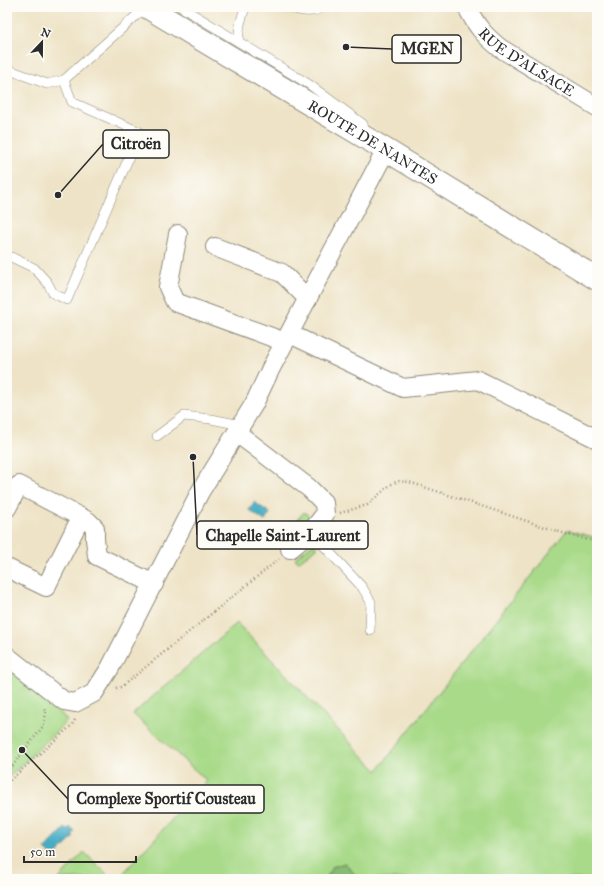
<svg xmlns="http://www.w3.org/2000/svg" width="604" height="886" font-family="'IM FELL Great Primer',serif">
	<rect width="100%" height="100%" fill="#fdfcf7"/>
	<filter id="ink" filterUnits="userSpaceOnUse"><feTurbulence type="fractalNoise" baseFrequency=".025" numOctaves="2"/><feDisplacementMap in="SourceGraphic" scale="8" xChannelSelector="R" yChannelSelector="G"/><feConvolveMatrix kernelMatrix="1 2 1 2 8 2 1 2 1" color-interpolation-filters="sRGB"/></filter>
	<filter id="wash" filterUnits="userSpaceOnUse"><feTurbulence type="fractalNoise" baseFrequency=".012" numOctaves="4" result="noise"/><feDisplacementMap in="SourceGraphic" scale="16" xChannelSelector="R" yChannelSelector="G"/><feGaussianBlur stdDeviation="0.9" result="paint"/><feColorMatrix in="noise" values="0 0 0 0 0 0 0 0 0 0 0 0 0 0 0 0 0 1.4 0 .05"/><feComposite in="paint" operator="in"/></filter>
	<g filter="url(#wash)">
		<rect width="100%" height="100%" fill="#eee3c6"/>
		<g fill="#a9da89" stroke="#6a825a">
			<polygon points="304,512 309,516 291,538 286,533"/>
			<polygon points="567,530 597,538 597,879 359,879 345,863 332,867 326,879 118,879 207,781 133,714 237,623 377,771"/>
			<polygon points="314,543 317,548 298,562 295,558"/>
			<polygon points="7,663 54,704 67,721 7,779"/>
			<polygon points="84,852 112,879 59,879"/>
		</g>
		<polygon fill="#86ba75" stroke="#587250" points="345,863 359,879 326,879 332,867"/>
		<g fill="#44adc4" stroke="#386c78">
			<polygon points="254,502 270,513 265,521 249,510"/>
			<polygon points="70,827 75,832 72,835 74,837 54,857 45,849 65,828 67,830"/>
		</g>
	</g>
	<g filter="url(#ink)">
		<g fill="none" stroke-linecap="round" stroke-linejoin="round">
			<g stroke="#8c8778" stroke-width="10">
				<g id="lane">
					<polyline points="181,7 310,85 363,124 364,129"/>
					<path d="M 286,7 C 299,10 311,15 322,7"/>
					<polyline points="238,41 240,24 245,7"/>
					<polyline points="7,69 47,84 64,80 146,7"/>
					<polyline points="7,255 34,268 47,282 53,293 67,300 140,132 72,102 64,80"/>
					<polyline points="157,436 184,416 211,419 241,425"/>
					<polyline points="311,532 362,587 371,602 370,630"/>
				</g>
			</g>
			<g stroke="#8c8778" stroke-width="20">
				<g id="street">
					<path id="s1" d="M 467,7 C 476,26 484,35 500,48 L 597,107"/>
					<polyline points="178,234 168,287 175,302 285,342"/>
					<polyline points="215,247 282,273 308,299"/>
					<polyline points="290,334 403,388 478,380 597,439"/>
					<polyline points="237,433 309,488 324,503 325,514 311,532 290,549"/>
					<polyline points="7,508 19,485 88,521 95,528 95,539 97,556 154,584"/>
					<polyline points="7,568 46,587 81,517"/>
					<polyline points="7,656 64,701 75,703 94,693 110,668 200,492 254,404 271,368 386,150"/>
				</g>
			</g>
			<g stroke="#8c8778" stroke-width="24">
				<g id="secondary">
					<path id="s2" d="M 147,7 L 386,150 L 597,279"/>
				</g>
			</g>
			<g stroke="#8c8778" stroke-width="2.5" stroke-dasharray="1 3" stroke-linecap="butt">
				<polyline points="340,513 367,505 390,485 398,481 409,482 566,534 597,542"/>
				<polyline points="116,688 121,687 279,559"/>
				<polyline points="7,772 11,768 44,725 46,712 43,706"/>
				<polyline points="7,783 72,725 76,718"/>
			</g>
			<use href="#lane" stroke="#fff" stroke-width="9"/>
			<use href="#street" stroke="#fff" stroke-width="18"/>
			<use href="#secondary" stroke="#fff" stroke-width="22"/>
		</g>
	</g>
	<g text-anchor="middle" dominant-baseline="central" stroke-width="3.5" stroke-linejoin="round" paint-order="stroke">
		<g font-size="15" fill="#2b2b2b" stroke="#fdfcf7">
			<text stroke="none"><textPath href="#s1" startOffset="83">RUE D'ALSACE</textPath></text>
			<text stroke="none"><textPath href="#s2" startOffset="263">ROUTE DE NANTES</textPath></text>
		</g>
	</g>
	<path fill="none" stroke="#2b2b2b" stroke-width="1.5" d="M346 47L392 49M58 195L103 144M193 457L197 535M22 750L68 799"/>
	<g fill="#2b2b2b" stroke="#fdfcf7" stroke-width="1.5">
		<circle cx="346" cy="47" r="4"/>
		<circle cx="58" cy="195" r="4"/>
		<circle cx="193" cy="457" r="4"/>
		<circle cx="22" cy="750" r="4"/>
	</g>
	<g fill="#fdfcf7" stroke="#2b2b2b" stroke-width="1.5">
		<rect x="392" y="35" width="69" height="28" rx="4"/>
		<rect x="103" y="130" width="66" height="28" rx="4"/>
		<rect x="197" y="521" width="171" height="28" rx="4"/>
		<rect x="68" y="785" width="196" height="28" rx="4"/>
	</g>
	<g font-size="16" text-anchor="middle" font-weight="bold" fill="#2b2b2b">
		<text x="427" y="54">MGEN</text>
		<text x="136" y="149">Citroën</text>
		<text x="283" y="541">Chapelle Saint-Laurent</text>
		<text x="166" y="804">Complexe Sportif Cousteau</text>
	</g>
	<rect width="604" height="886" fill="none" stroke="#fdfcf7" stroke-width="24"/>
	<g transform="translate(42 42) rotate(22)" stroke="#fdfcf7" stroke-width="3" paint-order="stroke">
	<path d="M0-3L7 15L0 10L-7 15Z" fill="#2b2b2b"/>
	<text y="-6" font-size="11" font-weight="bold" text-anchor="middle" fill="#2b2b2b">N</text>
	</g>
	<path d="M24 856v6h112v-6" fill="none" stroke="#2b2b2b" stroke-width="2"/>
	<text x="30" y="856" font-size="12" fill="#2b2b2b" stroke="#fdfcf7" stroke-width="3" paint-order="stroke">50 m</text>
</svg>
